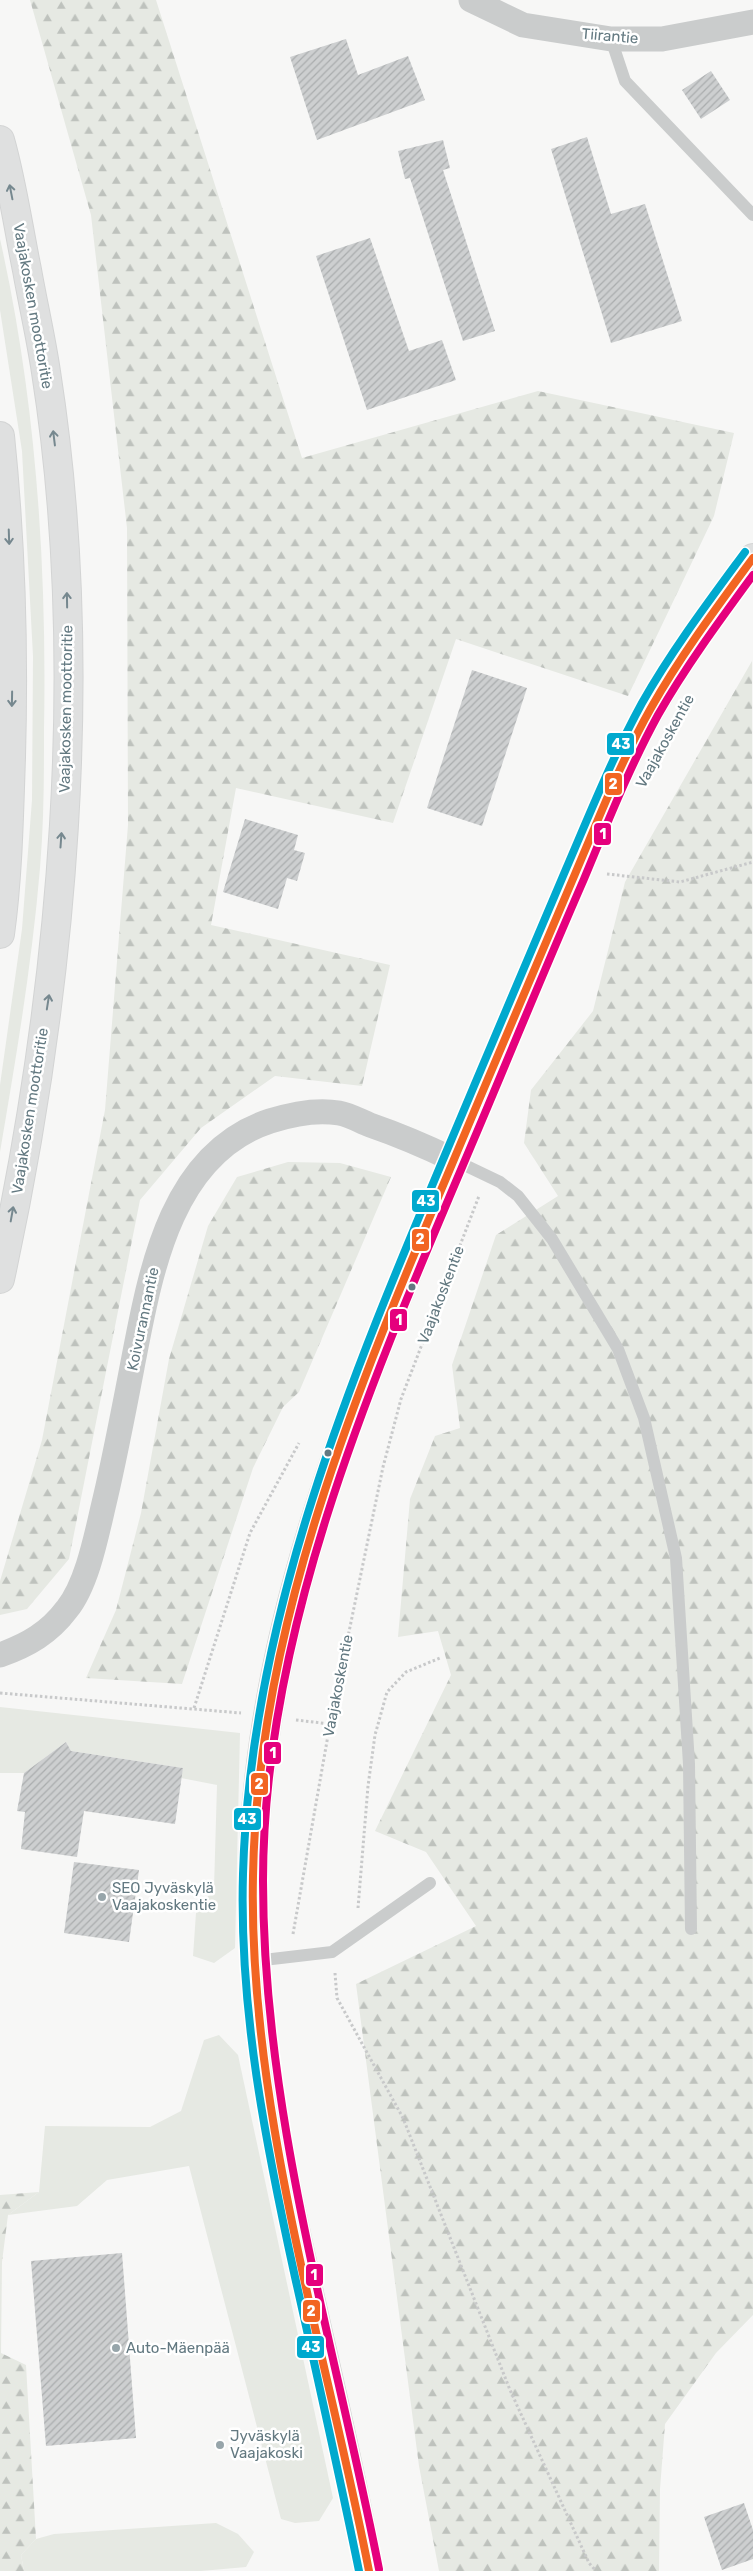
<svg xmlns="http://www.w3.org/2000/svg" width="753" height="2571" font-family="Rubik,sans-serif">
	<defs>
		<pattern id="forest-firs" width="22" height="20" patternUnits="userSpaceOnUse" patternTransform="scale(1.25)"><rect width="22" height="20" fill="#e6e9e3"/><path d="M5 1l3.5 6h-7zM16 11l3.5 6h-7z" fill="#bec2bd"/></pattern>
		<pattern id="building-hatch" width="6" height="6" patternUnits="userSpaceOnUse" patternTransform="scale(1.25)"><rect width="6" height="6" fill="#cdcfd0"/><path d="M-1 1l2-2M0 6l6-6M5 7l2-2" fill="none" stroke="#aaadae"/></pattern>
	</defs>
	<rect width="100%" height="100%" fill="#f7f7f6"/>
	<g fill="#e6e9e3">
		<path d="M 0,239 C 36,399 47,566 44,730 C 44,776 44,822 40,868 C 32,964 16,1058 0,1152 L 0,1085 L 22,929 L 32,800 L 33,656 L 22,451 L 0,310 Z"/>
		<polygon points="0,1707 240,1733 235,1948 214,1963 193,1956 196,1913 214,1888 217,1785 181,1778 183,1768 71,1751 66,1742 24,1773 0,1773"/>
		<polygon points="219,2035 238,2055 333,2498 319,2521 295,2523 281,2519 189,2166 107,2180 77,2206 8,2215 39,2192 45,2126 150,2127 181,2111 204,2040"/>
		<polygon points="216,2523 238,2534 254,2552 246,2567 201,2571 24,2571 21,2555 36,2539 54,2534"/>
	</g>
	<g fill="url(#forest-firs)">
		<polygon points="30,0 156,0 302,458 538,391 734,433 714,516 628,696 456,639 393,823 236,788 211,925 390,965 362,1086 275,1076 201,1128 140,1200 69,1559 27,1609 0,1615 0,1581 42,1440 105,1110 128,825 127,528 91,215"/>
		<polygon points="752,661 753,2315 716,2353 665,2424 660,2489 659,2571 439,2571 419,2466 356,1984 476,1926 426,1852 375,1831 451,1675 438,1631 398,1637 410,1499 435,1436 460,1428 452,1365 496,1235 558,1196 524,1143 531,1090 593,1011 625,882"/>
		<polygon points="288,1162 340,1163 391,1177 299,1392 283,1407 253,1468 182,1684 86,1678 116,1610 141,1513 169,1359 208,1226 237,1177"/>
		<polygon points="39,2192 8,2215 2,2262 1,2353 26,2365 36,2539 21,2555 24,2571 0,2571 0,2195"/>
	</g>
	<g fill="url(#building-hatch)">
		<polygon points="346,39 358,75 408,56 425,100 317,140 290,57"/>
		<polygon points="711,71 730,100 701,119 682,90"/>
		<polygon points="587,137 611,214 645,204 682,321 611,343 551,149"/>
		<polygon points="443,140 450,168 443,170 495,331 463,341 410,178 405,179 398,151"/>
		<polygon points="370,238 409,351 442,340 456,380 367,410 316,256"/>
		<polygon points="472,670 527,688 482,826 427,808"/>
		<polygon points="245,819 298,835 294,850 305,853 297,881 287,878 278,909 223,892"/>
		<polygon points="66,1742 71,1751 183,1768 175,1824 84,1811 77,1857 21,1849 25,1812 17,1811 24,1773"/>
		<polygon points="74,1862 139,1870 129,1942 64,1933"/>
		<polygon points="122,2253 136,2438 46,2446 31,2261"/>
		<polygon points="744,2503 753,2530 753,2559 722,2570 704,2517"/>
	</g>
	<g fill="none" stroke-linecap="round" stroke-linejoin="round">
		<g stroke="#d3d4d4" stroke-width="30">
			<path id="secondary" d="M 369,2571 C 328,2342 249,2110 253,1876 C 257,1607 370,1363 471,1120 C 507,1034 543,949 579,864 C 602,811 623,758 651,708 C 681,655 717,607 753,558"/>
		</g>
		<g stroke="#d3d4d4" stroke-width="30">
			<g id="motorway">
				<path d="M 0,140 C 12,182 18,226 27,270 C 33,304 41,338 46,372 C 92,666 63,989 0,1279"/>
				<path d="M 0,436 C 11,543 14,649 11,757 C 9,815 8,876 0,934"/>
			</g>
		</g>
		<g stroke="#c8c9ca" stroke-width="3" stroke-dasharray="2.5 2.5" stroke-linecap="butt">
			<polyline points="607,874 680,882 753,862"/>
			<polyline points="0,1693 241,1713"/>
			<polyline points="194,1708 250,1533 299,1443"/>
			<polyline points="296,1720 330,1724"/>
			<polyline points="358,1908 368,1786 375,1735 387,1692 406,1672 440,1658"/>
			<polyline points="293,1934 330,1724 383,1467 401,1399 479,1196"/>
			<polyline points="335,1973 337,1998 403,2118 510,2390 589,2563 596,2571"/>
		</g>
		<g stroke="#cacccc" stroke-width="12">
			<polyline points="611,39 625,81 753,215"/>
			<polyline points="454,1160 500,1182 518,1196 552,1239 618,1349 644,1418 676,1558 689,1764 691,1929"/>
			<polyline points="255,1961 332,1952 430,1883"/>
		</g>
		<g stroke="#cacccc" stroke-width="25">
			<polyline points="471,0 523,25 611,39 662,39 753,22"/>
			<path d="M 0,1655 C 28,1645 49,1633 67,1609 C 88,1583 97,1532 105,1499 C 116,1452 125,1404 134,1357 C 151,1269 172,1153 270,1121 C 292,1114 316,1109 339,1113 C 350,1115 360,1121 370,1125 C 399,1135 427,1147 454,1160"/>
		</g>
		<use href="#secondary" stroke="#dfe0e0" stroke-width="28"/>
		<use href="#motorway" stroke="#dfe0e0" stroke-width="28"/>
		<g stroke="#fff" stroke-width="11">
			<path id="bus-1" d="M 369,2571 C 325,2346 248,2106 253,1876 C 258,1602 375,1348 479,1100 C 511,1025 543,949 575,874 C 599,818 621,761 651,708 C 681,655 717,607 753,558"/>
		</g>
		<g stroke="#fff" stroke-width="11">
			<path id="bus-2" d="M 379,2569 C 334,2341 263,2115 263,1881 C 263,1609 390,1340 493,1094 C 523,1022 553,950 584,879 C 607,824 629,768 658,715 C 686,666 720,620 753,575"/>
		</g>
		<g stroke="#fff" stroke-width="11">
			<path id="bus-3" d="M 359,2571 C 339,2473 317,2375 295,2277 C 266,2145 239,2010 243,1874 C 251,1595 368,1339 474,1086 C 505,1013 536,941 566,869 C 590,813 613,756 642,703 C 672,650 709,601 745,552"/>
		</g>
		<use href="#bus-1" stroke="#f26522" stroke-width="8"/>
		<use href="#bus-2" stroke="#e5007d" stroke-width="8"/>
		<use href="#bus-3" stroke="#00a9ce" stroke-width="8"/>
	</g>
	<defs><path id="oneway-shaft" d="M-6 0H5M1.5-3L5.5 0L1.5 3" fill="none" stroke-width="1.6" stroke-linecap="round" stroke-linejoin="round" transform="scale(1.25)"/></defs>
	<g stroke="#76888f">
		<use href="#oneway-shaft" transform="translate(11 192) rotate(-101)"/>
		<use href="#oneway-shaft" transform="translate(54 438) rotate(-97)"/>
		<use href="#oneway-shaft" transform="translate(9 537) rotate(88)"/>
		<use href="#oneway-shaft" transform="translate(67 600) rotate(-91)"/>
		<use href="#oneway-shaft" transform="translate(12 699) rotate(91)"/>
		<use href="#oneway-shaft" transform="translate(61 840) rotate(-86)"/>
		<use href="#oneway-shaft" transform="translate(48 1002) rotate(-81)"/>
		<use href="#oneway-shaft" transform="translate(12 1214) rotate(-80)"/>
	</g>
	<g fill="#637981" stroke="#fff" stroke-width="2">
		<circle cx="412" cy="1287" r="4.5"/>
		<circle cx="328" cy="1453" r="4.5"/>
	</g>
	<g fill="#97a5aa" stroke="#fff" stroke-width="2">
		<circle cx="102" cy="1897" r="5"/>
		<circle cx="116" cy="2348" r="5"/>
		<circle cx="220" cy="2445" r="5"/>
	</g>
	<g text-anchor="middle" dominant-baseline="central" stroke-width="5" stroke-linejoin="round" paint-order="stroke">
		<g font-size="15" fill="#637981" stroke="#fff">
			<text transform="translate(610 36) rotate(5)">Tiirantie</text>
			<text transform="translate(33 306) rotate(80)">Vaajakosken moottoritie</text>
			<text transform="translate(66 709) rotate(-89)">Vaajakosken moottoritie</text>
			<text transform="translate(665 741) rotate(-61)">Vaajakoskentie</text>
			<text transform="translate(30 1111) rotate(-81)">Vaajakosken moottoritie</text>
			<text transform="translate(441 1295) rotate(-69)">Vaajakoskentie</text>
			<text transform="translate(143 1319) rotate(-78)">Koivurannantie</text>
			<text transform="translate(338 1686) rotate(-79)">Vaajakoskentie</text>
		</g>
		<g font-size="15" fill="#637981" stroke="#fff" text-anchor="start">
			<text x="112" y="1888">SEO Jyväskylä<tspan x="112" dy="17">Vaajakoskentie</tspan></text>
			<text x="126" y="2348">Auto-Mäenpää</text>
			<text x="230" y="2436">Jyväskylä<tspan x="230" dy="17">Vaajakoski</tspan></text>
		</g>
	</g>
	<g stroke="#fff" stroke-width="2">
		<rect x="606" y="732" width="29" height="24" rx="5" fill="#00a9ce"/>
		<rect x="604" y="772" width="19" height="24" rx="5" fill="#f26522"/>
		<rect x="593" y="822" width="19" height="24" rx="5" fill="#e5007d"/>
		<rect x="411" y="1189" width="29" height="24" rx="5" fill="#00a9ce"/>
		<rect x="411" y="1228" width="19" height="24" rx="5" fill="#f26522"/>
		<rect x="389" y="1308" width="19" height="24" rx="5" fill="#e5007d"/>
		<rect x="263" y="1741" width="19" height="24" rx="5" fill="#e5007d"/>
		<rect x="250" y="1772" width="19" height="24" rx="5" fill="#f26522"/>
		<rect x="233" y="1807" width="29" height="24" rx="5" fill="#00a9ce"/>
		<rect x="305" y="2263" width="19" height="24" rx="5" fill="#e5007d"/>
		<rect x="302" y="2299" width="19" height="24" rx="5" fill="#f26522"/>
		<rect x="296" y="2335" width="29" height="24" rx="5" fill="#00a9ce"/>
	</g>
	<g font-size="14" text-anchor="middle" font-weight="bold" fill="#fff">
		<text x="621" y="749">43</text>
		<text x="613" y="789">2</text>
		<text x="603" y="839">1</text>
		<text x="426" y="1206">43</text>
		<text x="420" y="1244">2</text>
		<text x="399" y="1325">1</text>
		<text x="273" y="1758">1</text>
		<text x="259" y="1789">2</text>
		<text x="247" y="1824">43</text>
		<text x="314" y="2280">1</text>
		<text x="311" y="2316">2</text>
		<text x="311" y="2352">43</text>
	</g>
</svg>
